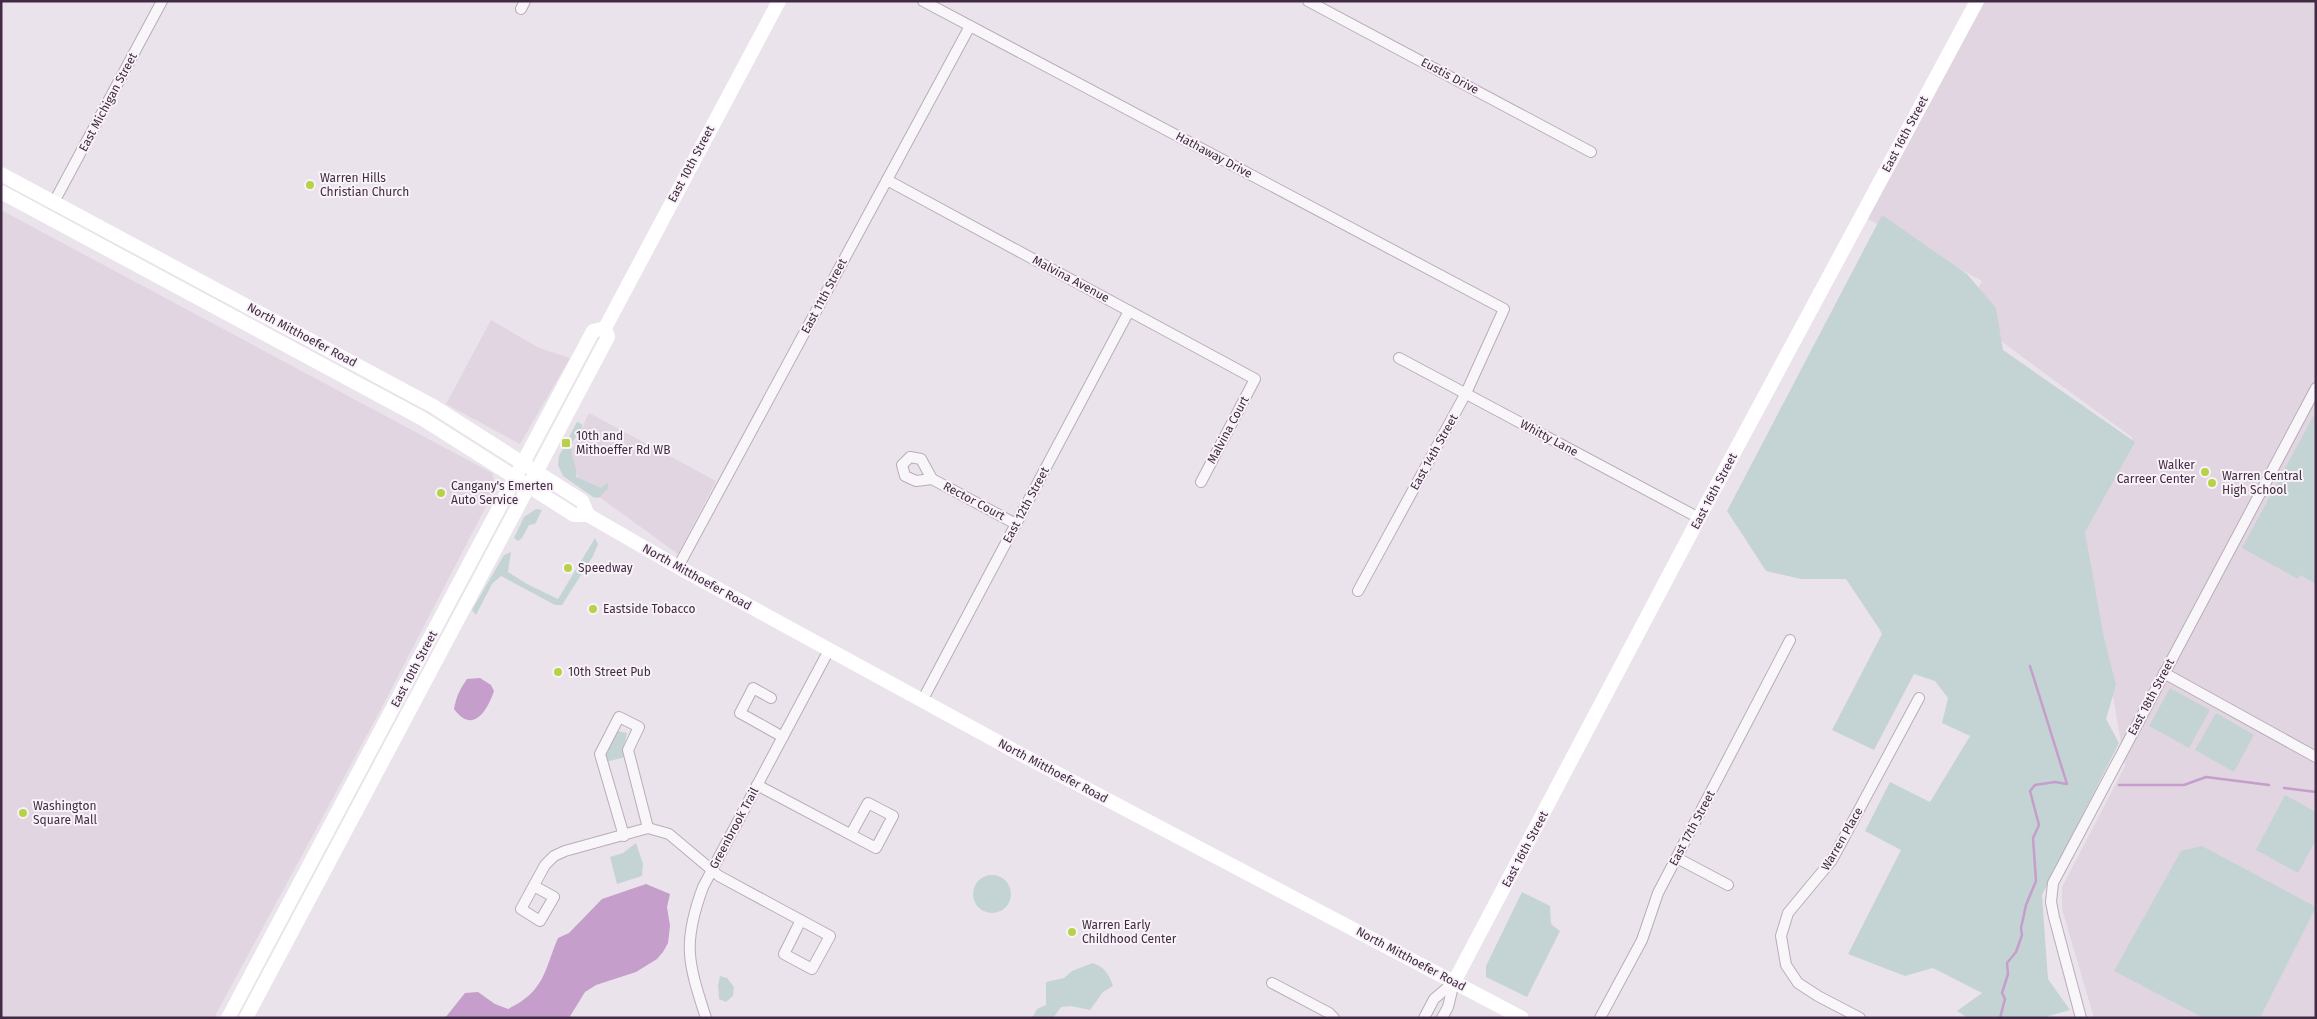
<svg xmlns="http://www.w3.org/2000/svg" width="2317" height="1019" font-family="'Fira Sans',sans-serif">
	<rect width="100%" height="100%" fill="#ebe3eb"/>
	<g fill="#e0d5e0">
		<polygon points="1982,1 2316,1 2316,1018 2094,1018 2062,909 2062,887 2125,766 2084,528 2133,438 1964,314 1982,281 1866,218"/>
		<polygon points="1,210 492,473 496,487 381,709 214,1018 1,1018"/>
		<polygon points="491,320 539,348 570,358 520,444 446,404"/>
		<polygon points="589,413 716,481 678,554 580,483 569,456"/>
	</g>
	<g fill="#c4d4d5">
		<polygon points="1882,215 1967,274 1996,308 2003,350 2135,442 2085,532 2104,638 2116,685 2106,719 2119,743 2042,895 2048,979 2070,1010 2042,1018 1968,1018 1957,1011 1982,993 1933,968 1905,976 1848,954 1901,850 1865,831 1890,782 1930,802 1970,736 1942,723 1948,698 1935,681 1914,674 1874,750 1832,730 1882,634 1880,630 1846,579 1801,579 1766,571 1727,511"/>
		<polygon points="2316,411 2316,584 2300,575 2298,579 2242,548"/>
		<path d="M 577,422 L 582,424 C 582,433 573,437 572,446 C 570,458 578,466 576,477 L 601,488 L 608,483 L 608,488 L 599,498 L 593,497 L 563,476 L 558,465 L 559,456 Z"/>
		<polygon points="536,509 542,510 535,524 529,525 522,538 518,541 514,538 524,517"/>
		<polygon points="595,538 598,544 593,556 562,605 555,605 501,576 492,584 476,615 472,610 504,555 511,552 508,572 527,584 558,599"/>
		<polygon points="2170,688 2210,710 2189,748 2149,726"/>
		<polygon points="2216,713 2254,735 2234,772 2195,750"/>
		<polygon points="617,731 627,733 623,750 625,757 606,762 605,759 610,736"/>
		<polygon points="2285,795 2316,812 2316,840 2298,873 2256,850"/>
		<polygon points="636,843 643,864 642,876 617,884 610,857 623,853"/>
		<polygon points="2202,846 2316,907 2260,1018 2204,1018 2114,971 2181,851"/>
		<circle cx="992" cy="894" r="19"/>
		<polygon points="1522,892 1550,906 1551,924 1560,931 1527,997 1486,977 1486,966"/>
		<path d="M 1093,963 C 1104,967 1109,974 1113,986 L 1103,992 L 1090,1010 L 1071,1006 L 1061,1007 L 1053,1018 L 1032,1018 L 1037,1009 L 1046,1005 L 1046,982 L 1064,978 L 1072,971 Z"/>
		<polygon points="720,976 727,978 734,987 733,996 726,1002 719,999 718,985"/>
	</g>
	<g fill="#c59ecb">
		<path d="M 480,678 L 491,685 L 494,691 C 487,712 472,734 454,709 C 456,697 460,689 467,679 Z"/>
		<path d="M 646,884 L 670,894 L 667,907 L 670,926 L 668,943 L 663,952 L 657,959 L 636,972 L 596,985 L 585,992 L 569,1018 L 445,1018 L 465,993 L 478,992 L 495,1004 L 508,1009 C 545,991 544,971 558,938 L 569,933 L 602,899 Z"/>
	</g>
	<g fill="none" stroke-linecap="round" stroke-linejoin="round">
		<g stroke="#c59ecb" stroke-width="2.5">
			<polyline points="2119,785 2184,785 2206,777 2269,785"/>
			<polyline points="2284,788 2316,792"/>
			<polyline points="2000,1018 2005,999 2002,993 2008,974 2007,963 2016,952 2022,935 2021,928 2026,905 2036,881 2033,838 2039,825 2030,791 2035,785 2055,782 2067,784 2030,666"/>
		</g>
		<g stroke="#b9acb9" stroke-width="12">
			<g id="street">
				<polyline points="923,1 1504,309 1466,393 1358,591"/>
				<polyline points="1308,1 1591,152"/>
				<polyline points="521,9 525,1"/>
				<polyline points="887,180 1255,379 1201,482"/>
				<polyline points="54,202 162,1"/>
				<polyline points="1399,358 1699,518"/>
				<polygon points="910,457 921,459 932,479 916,481 905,476 902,465"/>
				<polyline points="932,479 1016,524"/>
				<polyline points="678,567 970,26"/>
				<polyline points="2164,673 2316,757"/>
				<polyline points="771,698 753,688 740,713 783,737"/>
				<polyline points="923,699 1129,311"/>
				<polyline points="757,785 876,848 893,816 868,803 851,834"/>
				<polyline points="624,836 600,754 619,717 639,727 628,750 648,828"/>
				<polyline points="1677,858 1728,885"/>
				<polyline points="534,886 554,897 540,921 521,909 545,865 554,856 565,851 648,828 669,834 719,876 830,936 812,969 784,954 801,920"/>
				<polyline points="1272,983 1329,1013 1334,1018"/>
				<path d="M 706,1018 C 688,962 682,944 703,887 L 829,650"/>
				<polyline points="1424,1018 1434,999 1454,982"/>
				<polyline points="1442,1018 1448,1007 1454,982"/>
				<polyline points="1600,1018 1642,940 1658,893 1790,640"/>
				<polyline points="1860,1018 1818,996 1798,983 1786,965 1781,936 1788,913 1832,860 1919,698"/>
				<polyline points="2081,1018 2054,917 2051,902 2053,883 2316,388"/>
			</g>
		</g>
		<use href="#street" stroke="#f9f6f9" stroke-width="10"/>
		<g stroke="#fff" stroke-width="14">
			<polyline points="1,174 433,406 582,501 588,515"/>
			<polyline points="1,192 423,419 574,515 588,515 678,567 1011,749 1522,1018"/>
			<polyline points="1454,982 1699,518 1977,1"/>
			<polyline points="228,1018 593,331 605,328"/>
			<polyline points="246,1018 608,337 605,328 779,1"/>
		</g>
	</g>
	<g fill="#b7d148" stroke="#f8f3f8" stroke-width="2">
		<circle cx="310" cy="185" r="5"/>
		<rect x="561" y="438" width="10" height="10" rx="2.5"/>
		<circle cx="2205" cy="472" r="5"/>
		<circle cx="2212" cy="483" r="5"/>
		<circle cx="441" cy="493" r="5"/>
		<circle cx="568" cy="568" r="5"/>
		<circle cx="593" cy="609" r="5"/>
		<circle cx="558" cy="672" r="5"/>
		<circle cx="23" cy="813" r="5"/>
		<circle cx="1072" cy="932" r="5"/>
	</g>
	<g text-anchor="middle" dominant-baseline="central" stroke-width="4" stroke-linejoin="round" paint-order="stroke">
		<g font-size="12" fill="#432a44" stroke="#f8f3f8">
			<text transform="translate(1450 76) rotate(28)">Eustis Drive</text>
			<text transform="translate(108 102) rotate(-62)">East Michigan Street</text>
			<text transform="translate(1905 134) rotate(-62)">East 16th Street</text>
			<text transform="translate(1214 155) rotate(28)">Hathaway Drive</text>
			<text transform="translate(691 164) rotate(-62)">East 10th Street</text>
			<text transform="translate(1071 279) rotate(28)">Malvina Avenue</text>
			<text transform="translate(824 296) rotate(-62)">East 11th Street</text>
			<text transform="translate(302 335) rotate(28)">North Mitthoefer Road</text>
			<text transform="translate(1228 430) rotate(-62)">Malvina Court</text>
			<text transform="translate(1549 438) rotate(28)">Whitty Lane</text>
			<text transform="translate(1434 452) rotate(-61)">East 14th Street</text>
			<text transform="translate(1714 491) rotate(-62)">East 16th Street</text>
			<text transform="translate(974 501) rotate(28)">Rector Court</text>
			<text transform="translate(1026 505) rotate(-62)">East 12th Street</text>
			<text transform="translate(697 577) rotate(29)">North Mitthoefer Road</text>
			<text transform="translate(414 669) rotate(-62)">East 10th Street</text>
			<text transform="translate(2151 697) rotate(-62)">East 18th Street</text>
			<text transform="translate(1053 771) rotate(28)">North Mitthoefer Road</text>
			<text transform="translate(734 828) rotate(-62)">Greenbrook Trail</text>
			<text transform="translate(1692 828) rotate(-62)">East 17th Street</text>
			<text transform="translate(1842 839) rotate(-60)">Warren Place</text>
			<text transform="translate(1525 849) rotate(-62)">East 16th Street</text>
			<text transform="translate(1411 959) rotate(28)">North Mitthoefer Road</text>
		</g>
		<g font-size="12" fill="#432a44" stroke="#f8f3f8" text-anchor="start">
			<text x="320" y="178">Warren Hills<tspan x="320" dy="14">Christian Church</tspan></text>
			<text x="576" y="436">10th and<tspan x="576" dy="14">Mithoeffer Rd WB</tspan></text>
			<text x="2195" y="465" text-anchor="end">Walker<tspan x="2195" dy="14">Carreer Center</tspan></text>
			<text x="2222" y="476">Warren Central<tspan x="2222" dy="14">High School</tspan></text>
			<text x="451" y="486">Cangany's Emerten<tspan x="451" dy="14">Auto Service</tspan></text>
			<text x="578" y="568">Speedway</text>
			<text x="603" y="609">Eastside Tobacco</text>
			<text x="568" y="672">10th Street Pub</text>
			<text x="33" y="806">Washington<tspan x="33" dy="14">Square Mall</tspan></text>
			<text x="1082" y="925">Warren Early<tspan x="1082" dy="14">Childhood Center</tspan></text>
		</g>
	</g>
	<rect width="2317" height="1019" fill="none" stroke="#432a44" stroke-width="5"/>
</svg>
